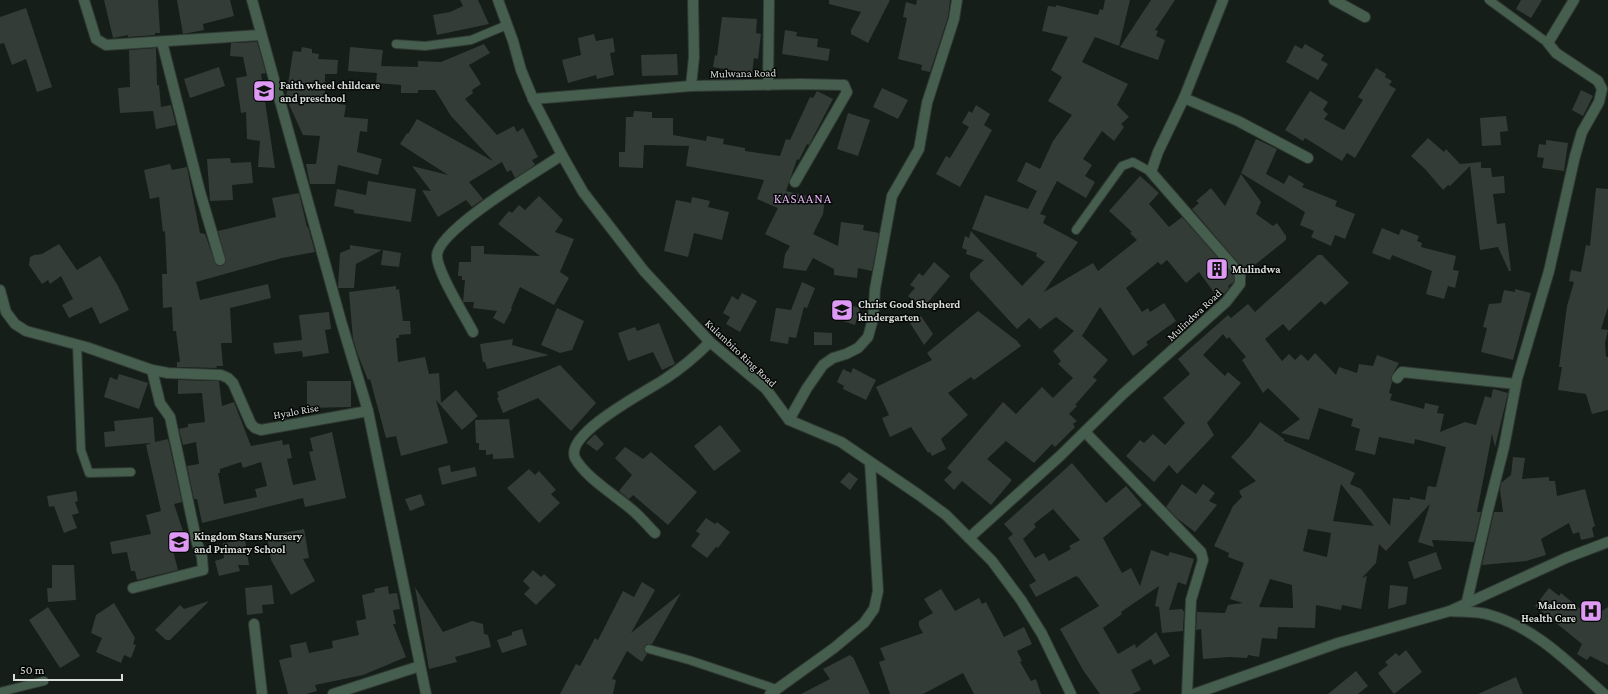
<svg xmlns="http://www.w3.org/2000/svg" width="1608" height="694" font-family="'Crimson Pro',serif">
	<rect width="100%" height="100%" fill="#161e19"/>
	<g fill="#343c37" fill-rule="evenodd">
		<polygon points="104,0 158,0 160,33 155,33 155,35 128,37 128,35 113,38"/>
		<polygon points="177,0 230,0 234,16 203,24 204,30 183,34"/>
		<polygon points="460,0 478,0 489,24 437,35 433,15 450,12 463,6"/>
		<polygon points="829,0 890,0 868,43 851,34 851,30 861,12 829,4"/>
		<polygon points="917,0 950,0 948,17 930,72 921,70 922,65 898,59 907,18 903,17 906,2 916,5"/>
		<polygon points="1105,0 1130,0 1119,46 1095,37 1082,62 1128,84 1117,105 1129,117 1121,124 1124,127 1114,141 1102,131 1083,159 1092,165 1085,176 1095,182 1086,198 1057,181 1040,214 1046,216 1043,223 1078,242 1044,292 1093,263 1098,271 1137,240 1130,233 1132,232 1109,211 1140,176 1159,193 1149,204 1169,227 1182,217 1234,276 1234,282 1228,286 1229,288 1224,294 1218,298 1199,272 1186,283 1167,260 1161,265 1158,262 1126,288 1142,312 1148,308 1150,312 1164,303 1176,321 1146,342 1148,345 1133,356 1100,307 1082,336 1108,360 1093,377 1097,380 1075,405 1077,406 1069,414 1077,421 1073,424 1075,427 1055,447 1052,444 1034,463 1006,441 987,459 1012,480 991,505 962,481 954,490 944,480 952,472 947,468 1003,402 1016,414 1042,387 1053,398 1073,378 1058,364 1061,361 1053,351 1074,331 1056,317 1040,329 1029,318 1017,329 970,278 970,273 984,260 966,254 967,250 962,248 965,236 969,238 971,231 1022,286 1045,262 1036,256 1037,253 972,229 985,195 1028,209 1037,191 1017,181 1026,162 1040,169 1053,141 1072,115 1048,101 1062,77 1051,70 1068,37 1042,31 1048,6 1056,7 1056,5 1098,15 1100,9 1103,10"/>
		<polygon points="1151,0 1175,0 1155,30 1158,31 1156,36 1165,40 1158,60 1120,47"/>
		<polygon points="1521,0 1542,0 1531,18 1516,9"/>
		<polygon points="26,8 52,87 37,92 26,59 12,65 4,43 0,44 0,17"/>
		<polygon points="722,17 757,19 756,33 761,34 758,59 754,58 752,74 713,67 715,55 717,56"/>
		<polygon points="785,30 797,32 796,36 818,39 817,47 830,49 828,61 782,54"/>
		<polygon points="594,34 596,41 613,38 615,52 610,53 614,75 597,79 596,75 568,83 562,60 581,55 578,38"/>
		<polygon points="257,42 266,73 261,74 275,168 258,167 260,141 247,139 246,112 241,113 236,78 247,76 243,57 230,56 231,43"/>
		<polygon points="484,44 490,53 469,65 481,84 472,90 473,93 465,99 497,135 514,126 517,132 523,128 538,157 532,160 535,165 515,178 511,170 507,172 502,162 469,182 483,199 472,207 466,200 438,217 422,190 431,191 412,166 448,175 400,144 407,133 408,134 417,119 493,161 451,116 435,90 418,90 418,93 401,93 401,85 376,83 377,73 348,71 350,47 383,50 381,66 418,67 418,61 441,62"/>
		<polygon points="1305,44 1324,55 1321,60 1328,64 1318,80 1286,62 1295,45 1302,49"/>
		<polygon points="302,47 312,49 312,53 319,54 318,59 338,60 337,74 325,74 325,102 346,105 344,117 368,119 367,132 360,131 357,152 382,159 378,175 338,165 335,184 310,184 306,164 316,164 320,136 303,135 286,98 293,51 301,52"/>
		<polygon points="156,48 157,85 159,85 161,107 171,105 176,125 156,129 153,111 120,113 118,88 130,87 129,50"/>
		<polygon points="677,54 678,75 642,76 641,55"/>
		<polygon points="219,67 225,86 190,98 184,79"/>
		<polygon points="1376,68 1386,74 1385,77 1392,81 1389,85 1396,89 1355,158 1347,153 1342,161 1310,141 1305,138 1303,141 1285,130 1310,91 1328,102 1323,110 1328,114 1324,119 1344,130 1363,100 1358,97"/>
		<polygon points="882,88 908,100 898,119 873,107"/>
		<polygon points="1581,90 1593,96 1583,116 1572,110"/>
		<polygon points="817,91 833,99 809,145 807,144 799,160 797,159 786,191 806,196 805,198 825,200 823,214 813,234 838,246 841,222 864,225 863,230 879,233 872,271 858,268 857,278 834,275 834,269 813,258 806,271 783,268 785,254 790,246 765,234 778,208 757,199 764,180 686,166 689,146 644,145 643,168 619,167 619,152 625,152 626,117 633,117 634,111 652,112 652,118 673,118 673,135 706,141 707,136 724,139 723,144 745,148 745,151 780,156 786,139 790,140 810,97 813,98"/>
		<polygon points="976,105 990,114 984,125 992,130 960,187 936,174 946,156 950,158 969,127 962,123 969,111 972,113"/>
		<polygon points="848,113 870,120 858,156 837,149"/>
		<polygon points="1506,116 1508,131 1500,132 1501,145 1482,146 1480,118"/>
		<polygon points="1428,138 1444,152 1446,149 1460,164 1481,162 1481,168 1491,168 1492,177 1504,176 1505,193 1493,194 1497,224 1505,223 1511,271 1509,271 1498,247 1480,250 1470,166 1450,186 1448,185 1443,190 1425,169 1411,156"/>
		<polygon points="1256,139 1277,149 1266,174 1284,184 1289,175 1304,184 1302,187 1337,201 1335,206 1355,214 1345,239 1335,235 1331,246 1311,237 1314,231 1300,225 1305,212 1241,173"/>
		<polygon points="1546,140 1568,143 1564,171 1542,168 1544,158 1537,157 1539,144 1546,145"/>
		<polygon points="230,158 231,163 251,162 253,183 232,185 233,200 210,201 207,159"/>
		<polygon points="170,164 172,170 187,167 200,233 205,234 216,265 222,266 226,261 218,231 276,217 272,198 299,193 307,227 308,227 315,252 282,258 196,282 200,300 268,284 271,298 230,308 232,343 221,343 223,366 216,366 217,368 177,367 177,362 180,362 176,331 173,331 172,307 163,308 162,274 167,274 165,231 163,232 159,197 150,199 144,170"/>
		<polygon points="1241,174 1261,202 1256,214 1273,226 1277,223 1286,236 1286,240 1246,272 1192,209 1199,203 1196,201 1211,188 1225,206"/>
		<polygon points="368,181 416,189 411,222 354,213 354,210 334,206 337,189 366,195"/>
		<polygon points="1596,188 1608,189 1608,307 1601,329 1608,330 1605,343 1606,357 1608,357 1608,410 1592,414 1586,394 1558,390 1562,367 1559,367 1567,306 1574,282 1569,281 1571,270 1581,272 1586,245 1590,246"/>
		<polygon points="539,196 563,220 555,232 574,239 560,272 569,278 554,305 520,287 511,308 512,309 504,324 493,318 497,311 473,308 474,302 463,302 465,280 462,280 462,276 458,276 459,262 471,262 471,246 484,246 484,254 540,256 498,224 509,211 512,213 519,205 525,210"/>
		<polygon points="692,197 710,201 708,207 729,212 722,240 694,233 688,257 664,251 676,200 691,203"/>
		<polygon points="1382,228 1399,235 1401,229 1419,236 1417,241 1422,243 1421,247 1456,256 1453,270 1459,271 1455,288 1448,286 1444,299 1426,294 1432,271 1392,255 1390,260 1372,253"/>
		<polygon points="59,244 77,270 100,256 118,286 129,310 100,324 92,307 69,318 62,305 73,299 61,276 50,284 48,280 42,284 29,265 30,257 34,255 42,254"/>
		<polygon points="350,245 382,250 356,264 354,288 338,288 340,253 350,249"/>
		<polygon points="383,250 401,253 399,267 381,265"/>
		<path d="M 1318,255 L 1322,255 L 1349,283 L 1325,305 L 1321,301 L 1289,331 L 1283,324 L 1265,339 L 1282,361 L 1289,354 L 1295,360 L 1301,354 L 1308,361 L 1315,353 L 1336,375 L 1339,367 L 1357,373 L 1359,364 L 1373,366 L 1377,355 L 1399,363 L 1391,377 L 1392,382 L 1389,393 L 1392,394 L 1390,400 L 1424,409 L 1425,403 L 1439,406 L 1437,413 L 1444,414 L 1440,432 L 1465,422 L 1476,425 L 1485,396 L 1491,398 L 1493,389 L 1508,393 L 1495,447 L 1492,434 L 1477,512 L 1481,512 L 1474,542 L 1432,540 L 1434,547 L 1418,542 L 1430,504 L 1386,551 L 1379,544 L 1376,563 L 1362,578 L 1367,576 L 1361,609 L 1342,605 L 1341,610 L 1316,605 L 1315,628 L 1278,627 L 1277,639 L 1262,638 L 1259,657 L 1248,655 L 1247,658 L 1229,657 L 1203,659 L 1201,629 L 1196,630 L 1197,612 L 1225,613 L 1228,605 L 1243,603 L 1230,599 L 1244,563 L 1228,557 L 1229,553 L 1214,546 L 1233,506 L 1242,497 L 1239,491 L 1256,481 L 1231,457 L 1250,436 L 1260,422 L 1284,439 L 1284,441 L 1355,473 L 1350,484 L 1361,489 L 1390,526 L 1393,498 L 1410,500 L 1410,497 L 1425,500 L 1428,486 L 1436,487 L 1446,447 L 1415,439 L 1414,444 L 1379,437 L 1375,455 L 1355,450 L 1360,429 L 1351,426 L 1353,419 L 1319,408 L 1309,440 L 1281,433 L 1300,419 L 1268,388 L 1263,393 L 1242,360 L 1246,357 L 1229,337 L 1227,339 L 1223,334 L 1203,355 L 1225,376 L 1228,372 L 1241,383 L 1207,423 L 1214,435 L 1177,474 L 1169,465 L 1154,482 L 1126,456 L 1140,440 L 1144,443 L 1153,434 L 1165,445 L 1185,423 L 1163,398 L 1190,374 L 1178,359 L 1228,315 L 1231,318 L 1248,304 L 1255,312 ZM 1341,484 L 1374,526 L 1333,521 ZM 1308,529 L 1331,533 L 1327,557 L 1303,551 ZM 1270,579 L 1292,585 L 1293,608 L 1259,607 Z"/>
		<polygon points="934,262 950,276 923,308 908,296 915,288 910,285 919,273 923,276"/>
		<polygon points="802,282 815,288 807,308 804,307 796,338 789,337 788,344 770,341 776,308 791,310"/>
		<polygon points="396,286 396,290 399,289 403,321 410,321 411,334 399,335 399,338 396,338 398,362 425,357 429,374 439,373 441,403 456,390 478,416 462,430 436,400 448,443 401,456 396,436 386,438 370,379 368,380 358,355 353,339 349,292"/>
		<polygon points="1515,289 1531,293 1513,360 1481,352 1487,328 1483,327 1489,304 1501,303 1504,290 1515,292"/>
		<polygon points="742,293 757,301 740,332 726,324 730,317 723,313 732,296 738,300"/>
		<polygon points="840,302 860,308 855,325 835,318"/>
		<polygon points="557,308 584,321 572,350 560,353 541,345"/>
		<polygon points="978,311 1017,341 1021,346 974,380 971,377 948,393 968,415 941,439 946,449 932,456 930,452 928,453 911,427 890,437 882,418 889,415 876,387 932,360 927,353"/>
		<polygon points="329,312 331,329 325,330 329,353 303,357 302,351 275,354 273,343 302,340 299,315"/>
		<polygon points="921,316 933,334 924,345 910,323"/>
		<polygon points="659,323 675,364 662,370 653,352 628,361 618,333 635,327 637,331"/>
		<polygon points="814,332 832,333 832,345 814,345"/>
		<polygon points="513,339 512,345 549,355 487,369 485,362 483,362 480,344"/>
		<polygon points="560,365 596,403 571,431 538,398 503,413 497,398 499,397 497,392"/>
		<polygon points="853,368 876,380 866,400 843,389 844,386 837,382 843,369 851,373"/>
		<polygon points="119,374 148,383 139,409 104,397 110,377 117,380"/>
		<path d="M 178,380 L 219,381 L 222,406 L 234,402 L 251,446 L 282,440 L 283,445 L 289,444 L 292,458 L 287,459 L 293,485 L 316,480 L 309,452 L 313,451 L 310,438 L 332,432 L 346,498 L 305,507 L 303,498 L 202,523 L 197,499 L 194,499 L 187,466 L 199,464 L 196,442 L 183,445 L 179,429 L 188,427 L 188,424 L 205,422 L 202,393 L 178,394 ZM 241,462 L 243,468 L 261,462 L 267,486 L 255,489 L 257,497 L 224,504 L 218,473 L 220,473 L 220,469 Z"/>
		<polygon points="307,381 351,381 351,407 307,408"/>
		<polygon points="153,417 155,442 168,439 182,502 174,504 184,534 170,539 178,570 137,580 135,571 131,571 127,552 112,554 110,542 151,534 146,515 161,511 146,445 151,443 105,447 104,432 115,431 114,421"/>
		<polygon points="509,419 514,458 493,459 493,454 486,455 486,450 479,450 479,443 476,443 475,420"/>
		<polygon points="720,425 741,451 714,471 694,446"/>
		<polygon points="595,434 604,444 597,451 586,443"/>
		<polygon points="625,447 643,459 651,452 697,492 668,525 633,495 629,499 619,491 632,475 615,458"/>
		<polygon points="1513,457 1525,458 1522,479 1549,477 1549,481 1555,481 1557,496 1585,489 1595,526 1592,528 1594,537 1581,540 1579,532 1573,534 1569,523 1541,539 1546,555 1526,561 1482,565 1494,512 1503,512 1500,490 1501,483 1511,475"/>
		<path d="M 1072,463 L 1106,503 L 1126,486 L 1142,505 L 1103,538 L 1122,573 L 1131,568 L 1140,586 L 1151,550 L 1168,556 L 1170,552 L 1194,559 L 1186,585 L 1178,582 L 1169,610 L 1182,609 L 1184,612 L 1183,631 L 1162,633 L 1159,607 L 1155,606 L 1159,586 L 1121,612 L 1122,614 L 1103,628 L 1118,654 L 1135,644 L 1136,648 L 1156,632 L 1170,656 L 1154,665 L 1151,659 L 1131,670 L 1141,690 L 1132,694 L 1100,694 L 1083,670 L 1060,629 L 1099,606 L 1079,578 L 1076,576 L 1036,597 L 1029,585 L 1036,581 L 1008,538 L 1013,534 L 1004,524 ZM 1053,509 L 1080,540 L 1069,546 L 1071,549 L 1049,561 L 1044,553 L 1035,558 L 1023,539 L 1036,527 L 1034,524 Z"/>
		<polygon points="450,465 451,472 475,467 477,476 442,485 438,468"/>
		<polygon points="529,469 535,475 539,471 556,490 551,494 560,503 539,523 507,488"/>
		<polygon points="849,472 858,479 850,490 840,482"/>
		<polygon points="1182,484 1196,494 1203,484 1215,493 1209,501 1217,505 1195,532 1178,519 1166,507"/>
		<polygon points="76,491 78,501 75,502 79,513 72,515 77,528 64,533 54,506 49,507 47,496"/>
		<polygon points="421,494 425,505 410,511 405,499"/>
		<polygon points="706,518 715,524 717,522 730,532 718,548 716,547 707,558 691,546 700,534 696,531"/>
		<polygon points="304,529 309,558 303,559 315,581 291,595 271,560 267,536"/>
		<polygon points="245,540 249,565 238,565 240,571 219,576 215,561 224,558 223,543"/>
		<polygon points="1436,552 1442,569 1414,579 1408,562"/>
		<polygon points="52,565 74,565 76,600 48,602 47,588 52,588"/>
		<polygon points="533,570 541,577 544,574 556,585 536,605 524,594 530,588 523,581"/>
		<polygon points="642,582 655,590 631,633 681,593 652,644 647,644 644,647 644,651 647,654 642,662 627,651 612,679 616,680 613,694 560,694 576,664 580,666 595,638 598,640 623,591 634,597"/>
		<polygon points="272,585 274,604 262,605 263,613 247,615 245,588"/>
		<polygon points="1390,585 1408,587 1406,604 1388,609"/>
		<polygon points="388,586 389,594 397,593 400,609 393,610 396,624 393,624 406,657 363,675 315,685 317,691 306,694 288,694 279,660 292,657 290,645 306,642 309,653 333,648 332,641 359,635 356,621 366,619 362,595 375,592 374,589"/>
		<polygon points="415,587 443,632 472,621 483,624 484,634 488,635 491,647 455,657 457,662 429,669"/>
		<polygon points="1549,588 1559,596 1561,593 1591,618 1608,607 1608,665 1590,656 1587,660 1577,654 1582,644 1535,606"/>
		<polygon points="941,589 955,611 979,598 982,604 986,602 1004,637 1024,627 1032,644 1017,651 1022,661 1020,662 1031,681 1036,679 1041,694 974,694 963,673 923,694 890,694 879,662 885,660 880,648 923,633 919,626 919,621 933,613 924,599"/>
		<polygon points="209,601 170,640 166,640 155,630 180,605 184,609"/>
		<polygon points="114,603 135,638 133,644 136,645 131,658 124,655 121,663 96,652 102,638 91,633 96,615"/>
		<polygon points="48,607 80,656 60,668 29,620"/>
		<polygon points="522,629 527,645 502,653 497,640 512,635 512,632"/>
		<polygon points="1406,650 1422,672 1394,694 1378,673 1388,665 1385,662 1396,653 1399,656"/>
		<polygon points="850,655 852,657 853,657 870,694 801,694 830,679 823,669"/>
		<polygon points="1356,671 1368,686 1358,694 1328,694"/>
		<polygon points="1516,677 1523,694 1478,694"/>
	</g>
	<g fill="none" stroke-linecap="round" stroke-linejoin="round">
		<g stroke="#313934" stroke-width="10">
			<g id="lane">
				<polyline points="1489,0 1548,43"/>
				<polyline points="396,44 425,46 471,40 507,25"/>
				<polyline points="1076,230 1122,166 1133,162 1151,172"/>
				<polyline points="77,344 81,450 89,473 131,472"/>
				<polyline points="649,649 689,660 776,689"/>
				<polyline points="0,692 44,681"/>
			</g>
		</g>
		<g stroke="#313934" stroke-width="12">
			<g id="street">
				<polyline points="84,0 96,39 106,45 261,35"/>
				<polyline points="252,0 341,321 368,411 426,694"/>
				<polyline points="498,0 513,41 521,70 533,99 562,155 583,192 644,271 710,342 766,389 789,420 841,442 919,495 946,515 992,561 1021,600 1042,634 1071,694"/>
				<polyline points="1334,0 1365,17"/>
				<polyline points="162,42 200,192 220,260"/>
				<polyline points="768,85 769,0"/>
				<polyline points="691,86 694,57 693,0"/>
				<polyline points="1184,98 1238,121 1308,158"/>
				<polyline points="533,99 691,86 801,84 844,85 847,92 795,182"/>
				<polyline points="0,290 6,312 15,324 26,331 86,347 152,370 168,373 221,375 228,378 233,383 251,424 255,428 261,430 368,411"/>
				<path d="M 473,332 C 465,316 436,271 437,255 C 439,229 538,171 562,155"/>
				<polyline points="1397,378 1402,372 1516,384"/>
				<polyline points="789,420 807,388 823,365 833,358 846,354 858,348 868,337 873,319 875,289 892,196 919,149 927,103 954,19 957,0"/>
				<polyline points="1085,432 1201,552 1203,560 1191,600 1187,694"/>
				<path d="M 655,533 C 647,525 640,516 631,509 C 615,495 585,477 575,458 C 564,433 649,390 665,379 C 682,368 696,356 710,342"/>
				<polyline points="969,538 1060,456 1123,394 1226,302 1240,284 1240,274 1151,172 1158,152 1184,98 1223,0"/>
				<polyline points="133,588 203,570 202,557 197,543 170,417 160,403 152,370"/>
				<polyline points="1467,601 1488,510 1504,447 1517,379 1549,271 1575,156 1582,132 1599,102 1602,89 1598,81 1556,53 1548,43 1574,0"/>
				<path d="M 1450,611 C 1463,612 1477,611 1490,615 C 1536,628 1569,663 1604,694"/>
				<polyline points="254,624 262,694"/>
				<polyline points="333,694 420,666"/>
				<polyline points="770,694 834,648 864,623 874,609 878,591 870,462"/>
				<polyline points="1194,694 1338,643 1450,611 1566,558 1608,542"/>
			</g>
		</g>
		<use href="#lane" stroke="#455e4e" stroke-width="8"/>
		<use href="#street" stroke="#455e4e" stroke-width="10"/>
	</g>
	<defs>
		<g id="school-square" transform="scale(1.15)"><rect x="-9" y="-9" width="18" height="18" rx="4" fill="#dd99f3" stroke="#050706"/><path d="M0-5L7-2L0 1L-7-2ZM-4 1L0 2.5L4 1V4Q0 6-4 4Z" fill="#111"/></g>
		<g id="building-square" transform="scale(1.15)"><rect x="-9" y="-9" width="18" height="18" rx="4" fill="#dd99f3" stroke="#050706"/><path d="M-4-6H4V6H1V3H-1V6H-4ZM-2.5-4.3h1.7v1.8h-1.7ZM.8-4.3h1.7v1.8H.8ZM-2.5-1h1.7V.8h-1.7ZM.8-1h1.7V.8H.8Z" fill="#111"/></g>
		<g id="hospital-square" transform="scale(1.15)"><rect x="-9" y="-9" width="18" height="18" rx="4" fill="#dd99f3" stroke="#050706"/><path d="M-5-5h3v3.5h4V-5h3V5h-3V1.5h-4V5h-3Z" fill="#111"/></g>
	</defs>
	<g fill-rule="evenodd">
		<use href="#school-square" x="264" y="91"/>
		<use href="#building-square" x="1217" y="269"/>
		<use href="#school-square" x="842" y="310"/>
		<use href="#school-square" x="179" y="542"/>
		<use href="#hospital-square" x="1591" y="611"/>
	</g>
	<g text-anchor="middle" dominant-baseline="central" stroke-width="3" stroke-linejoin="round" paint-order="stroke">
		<g font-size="11" fill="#d8ddda" stroke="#050706">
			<text transform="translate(743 73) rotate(-1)">Mulwana Road</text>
			<text transform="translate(1194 315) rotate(-43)">Mulindwa Road</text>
			<text transform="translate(741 353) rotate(43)">Kulambiro Ring Road</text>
			<text transform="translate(296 411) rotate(-10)">Hyalo Rise</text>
		</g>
		<g font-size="11" font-weight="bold" fill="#d8ddda" stroke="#050706" text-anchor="start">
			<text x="280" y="85">Faith wheel childcare<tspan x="280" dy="13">and preschool</tspan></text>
			<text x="1232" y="269">Mulindwa</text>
			<text x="858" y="304">Christ Good Shepherd<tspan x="858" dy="13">kindergarten</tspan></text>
			<text x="194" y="536">Kingdom Stars Nursery<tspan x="194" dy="13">and Primary School</tspan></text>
			<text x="1576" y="605" text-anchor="end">Malcom<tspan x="1576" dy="13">Health Care</tspan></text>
		</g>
		<g font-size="13" letter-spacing="1" fill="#e1b1f0" stroke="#050706">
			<text x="803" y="198">KASAANA</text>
		</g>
	</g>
	<path d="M14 674v6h108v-6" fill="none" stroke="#d8ddda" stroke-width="2"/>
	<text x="20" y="674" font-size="12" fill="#d8ddda" stroke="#050706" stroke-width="3" paint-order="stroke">50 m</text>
</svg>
